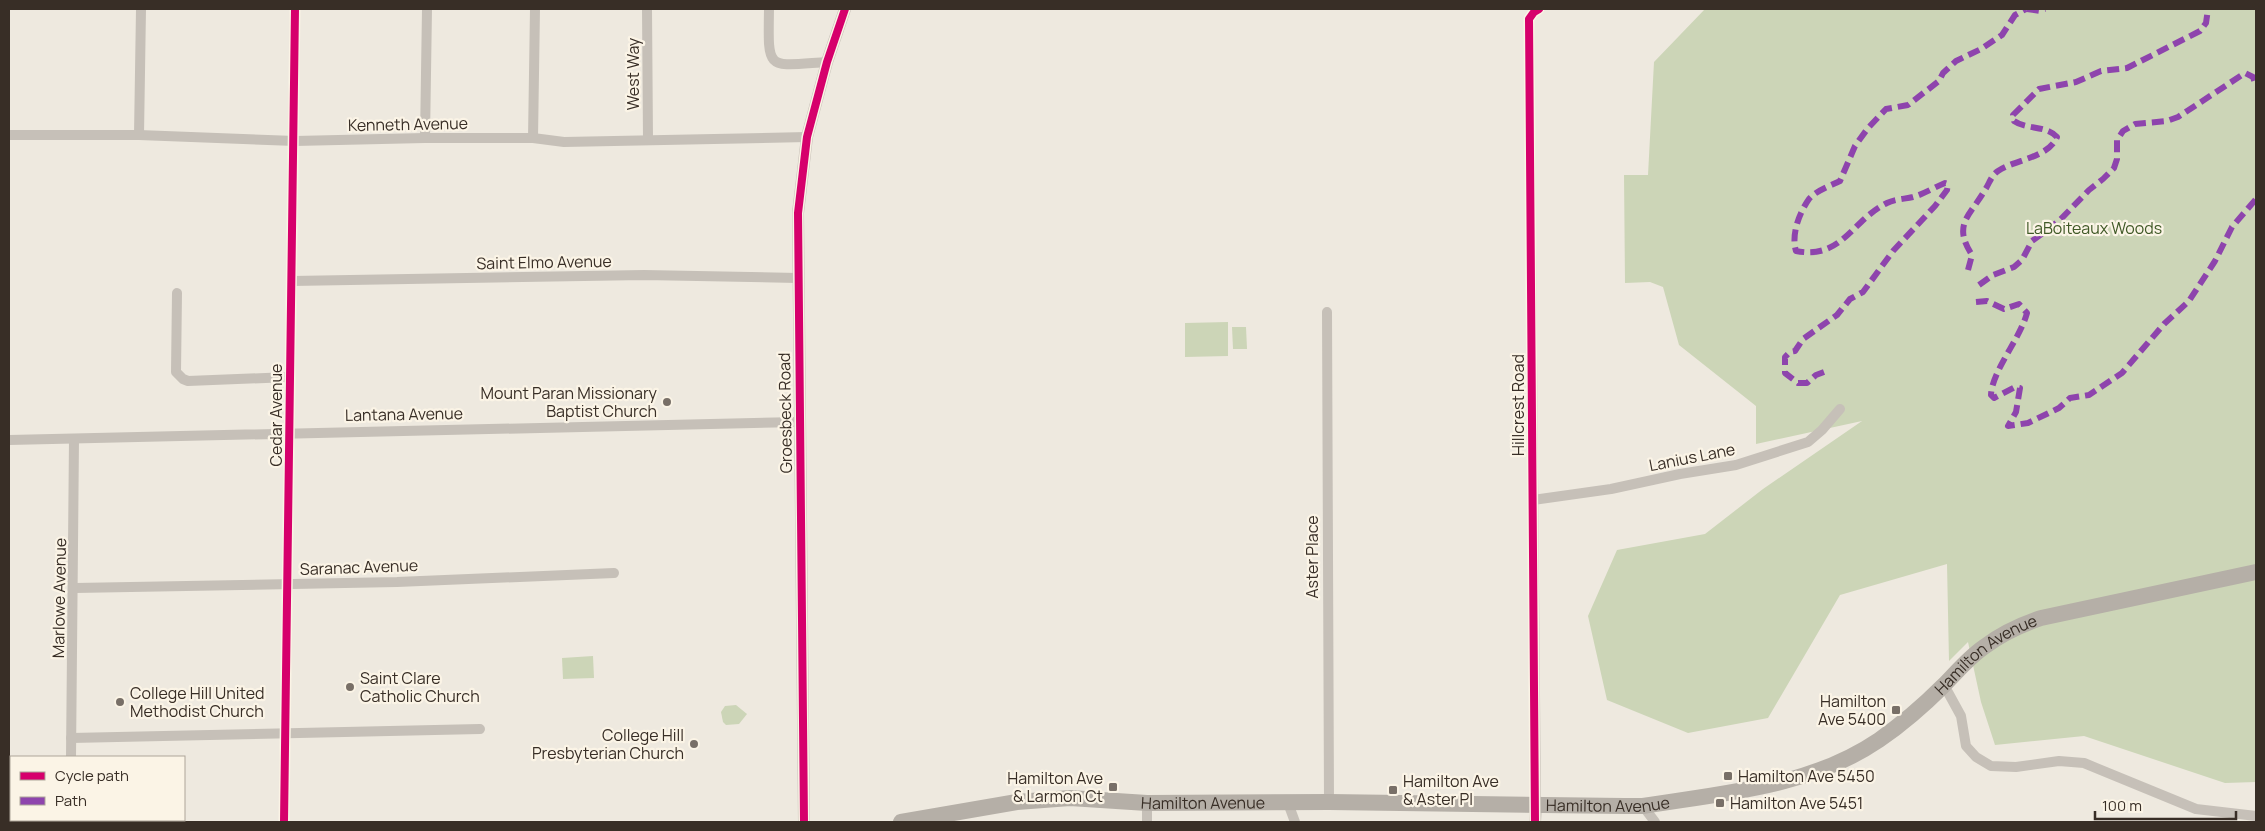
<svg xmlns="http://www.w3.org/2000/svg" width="2265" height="831" font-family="Manrope,sans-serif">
	<rect width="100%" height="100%" fill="#eee9df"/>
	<g fill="#ccd5b7">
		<polygon points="1705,9 2256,9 2256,782 2225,783 2084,736 1995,745 1981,702 1968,642 1949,661 1947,564 1840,595 1768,718 1688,733 1607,700 1588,616 1617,550 1705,534 1763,489 1862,421 1756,444 1756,406 1679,345 1663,287 1650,282 1625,283 1624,175 1648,175 1654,62"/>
		<polygon points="1228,322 1228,356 1185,357 1185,323"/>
		<polygon points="1232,327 1246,327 1247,349 1233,349"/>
		<polygon points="593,656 594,678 563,679 562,658"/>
		<polygon points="736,705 747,714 739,724 726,725 723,722 721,712 725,706"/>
	</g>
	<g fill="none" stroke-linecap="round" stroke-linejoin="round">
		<g stroke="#c6c0b8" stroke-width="10">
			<polyline points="647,9 648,140"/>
			<path d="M 769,9 C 768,72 766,66 827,62"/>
			<polyline points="9,135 139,135 295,141 425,138 533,138 564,142 807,137"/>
			<polyline points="139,135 141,9"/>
			<polyline points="425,138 427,9"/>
			<polyline points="533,138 535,9"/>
			<polyline points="292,281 644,275 798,278"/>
			<polyline points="177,293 176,372 183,379 188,381 289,377"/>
			<polyline points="1327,312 1329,802"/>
			<polyline points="9,440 799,422"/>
			<polyline points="1533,500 1611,489 1680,474 1736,465 1808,442 1822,430 1840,409"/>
			<polyline points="75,588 397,582 614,573"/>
			<polyline points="1944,685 1961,716 1966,746 1976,757 1991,766 2016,767 2059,761 2084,763 2196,809 2256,816"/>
			<polyline points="71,738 480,729"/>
			<polyline points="71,757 74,439"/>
			<polyline points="1288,803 1295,822"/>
			<polyline points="1536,806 1529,19 1534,12 1539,9"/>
			<polyline points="1643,806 1655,822"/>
			<polyline points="70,822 70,820"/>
			<polyline points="284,822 295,9"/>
			<polyline points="1147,822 1147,803"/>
		</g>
		<g stroke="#c6c0b8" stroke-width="12">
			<polyline points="804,822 798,213 807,137 827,62 845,9"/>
			<polyline points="1535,822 1536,806"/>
		</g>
		<path stroke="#b5afa7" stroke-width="16" id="s1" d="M 901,822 L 1017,802 L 1070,798 L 1147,803 L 1329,802 L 1624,806 L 1643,806 C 1724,793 1810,787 1879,740 C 1902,724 1923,706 1943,686 C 1956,673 1968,658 1984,647 C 2001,634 2020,625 2041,618 L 2256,572"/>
		<g stroke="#8e44ad" stroke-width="6" stroke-dasharray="12 6" stroke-linecap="butt">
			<polyline points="2027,9 2040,11 2045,9"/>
			<path d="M 1968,270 L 1972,255 C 1952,224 1970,216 1985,190 C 1990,182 1991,176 1998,171 C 2016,159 2048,158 2057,137 C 2046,125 2027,130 2014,121 L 2013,115 L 2039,89 L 2076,82 L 2101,71 L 2127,68 L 2200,31 L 2206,23 L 2208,9"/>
			<polyline points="1979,285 1993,275 2014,267 2022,260 2032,241 2059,221 2089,190 2103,179 2114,168 2117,159 2117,140 2123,131 2135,124 2167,121 2178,117 2245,73 2253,77 2256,86"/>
			<path d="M 1976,302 L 1987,301 L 2004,309 L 2019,304 L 2027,313 C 2020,339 1992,371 1991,395 L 1994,398 L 2015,387 L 2020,388 L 2016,412 L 2008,426 L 2028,423 L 2059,408 L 2070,398 L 2089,395 L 2122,373 L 2164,324 L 2189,301 L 2215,261 L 2232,227 L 2256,199"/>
			<path d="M 1824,372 L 1816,375 L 1807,383 L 1798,383 L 1785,373 L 1785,357 L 1790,352 L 1795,351 L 1803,339 L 1837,315 L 1850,299 L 1863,292 L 1893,251 L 1935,206 L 1947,190 L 1948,184 L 1945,183 C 1935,187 1924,194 1913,197 C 1905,199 1895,199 1887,203 C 1852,220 1842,260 1796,251 C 1791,235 1799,213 1809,199 C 1817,190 1830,186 1840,181 L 1855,146 L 1868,128 L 1886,109 L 1908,105 L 1939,81 L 1943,73 L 1956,61 L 1981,49 L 2002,35 L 2015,15 L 2026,9"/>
		</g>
		<g stroke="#fbf4e6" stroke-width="11">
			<g id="cycleway">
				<polyline points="284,822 295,9"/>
				<polyline points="804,822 798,213 807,137 827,62 845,9"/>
				<polyline points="1535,822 1529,19 1534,12 1539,9"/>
			</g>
		</g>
		<use href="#cycleway" stroke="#d6006c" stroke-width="8"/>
	</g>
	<g fill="#786f67" stroke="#fbf4e6" stroke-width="2">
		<circle cx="667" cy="402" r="5"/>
		<circle cx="350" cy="687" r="5"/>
		<circle cx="120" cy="702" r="5"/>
		<rect x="1891" y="705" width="10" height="10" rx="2.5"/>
		<circle cx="694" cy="744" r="5"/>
		<rect x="1723" y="771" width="10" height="10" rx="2.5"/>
		<rect x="1108" y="782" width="10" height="10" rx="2.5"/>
		<rect x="1388" y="785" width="10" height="10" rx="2.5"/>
		<rect x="1715" y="798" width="10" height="10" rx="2.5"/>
	</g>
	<g text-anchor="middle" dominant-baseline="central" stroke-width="4.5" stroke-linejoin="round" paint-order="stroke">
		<g font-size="16" fill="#382e26" stroke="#fbf4e6">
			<text transform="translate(633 74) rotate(-90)">West Way</text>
			<text transform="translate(408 124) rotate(-1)">Kenneth Avenue</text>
			<text transform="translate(544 262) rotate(-1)">Saint Elmo Avenue</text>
			<text transform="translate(1518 405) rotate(-90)">Hillcrest Road</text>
			<text transform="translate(785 413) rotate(-91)">Groesbeck Road</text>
			<text transform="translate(404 414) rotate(-1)">Lantana Avenue</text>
			<text transform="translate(276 415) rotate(-90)">Cedar Avenue</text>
			<text transform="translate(1692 457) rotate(-11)">Lanius Lane</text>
			<text transform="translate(1312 557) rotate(-90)">Aster Place</text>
			<text transform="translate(359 567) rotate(-2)">Saranac Avenue</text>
			<text transform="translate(59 598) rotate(-89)">Marlowe Avenue</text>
			<text stroke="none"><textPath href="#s1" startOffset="1129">Hamilton Avenue</textPath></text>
			<text stroke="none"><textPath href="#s1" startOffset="304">Hamilton Avenue</textPath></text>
			<text stroke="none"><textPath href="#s1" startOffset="709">Hamilton Avenue</textPath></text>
		</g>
		<g font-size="16" fill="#405927" stroke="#fbf4e6">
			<text x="2094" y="228">LaBoiteaux Woods</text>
		</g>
		<g font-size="16" fill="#382e26" stroke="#fbf4e6" text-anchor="start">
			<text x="657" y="393" text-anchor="end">Mount Paran Missionary<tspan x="657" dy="18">Baptist Church</tspan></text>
			<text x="360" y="678">Saint Clare<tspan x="360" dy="18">Catholic Church</tspan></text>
			<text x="130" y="693">College Hill United<tspan x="130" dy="18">Methodist Church</tspan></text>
			<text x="1886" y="701" text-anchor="end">Hamilton<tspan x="1886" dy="18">Ave 5400</tspan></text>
			<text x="684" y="735" text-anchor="end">College Hill<tspan x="684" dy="18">Presbyterian Church</tspan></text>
			<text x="1738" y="776">Hamilton Ave 5450</text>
			<text x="1103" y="778" text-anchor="end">Hamilton Ave<tspan x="1103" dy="18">&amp; Larmon Ct</tspan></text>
			<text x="1403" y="781">Hamilton Ave<tspan x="1403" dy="18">&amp; Aster Pl</tspan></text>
			<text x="1730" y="803">Hamilton Ave 5451</text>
		</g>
	</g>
	<rect width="2265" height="831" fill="none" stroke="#382e26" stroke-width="20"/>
	<rect x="10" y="756" width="175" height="65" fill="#fbf4e6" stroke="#ada599"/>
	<rect x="20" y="772" width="25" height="8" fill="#d6006c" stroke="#ada599"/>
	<text x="55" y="781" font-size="15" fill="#382e26">Cycle path</text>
	<rect x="20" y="797" width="25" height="8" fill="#8e44ad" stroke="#ada599"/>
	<text x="55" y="806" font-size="15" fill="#382e26">Path</text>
	<path d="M2095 811v8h141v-8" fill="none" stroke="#382e26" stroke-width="2.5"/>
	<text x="2102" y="811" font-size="15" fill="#382e26" stroke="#fbf4e6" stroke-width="4" paint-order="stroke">100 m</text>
</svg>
